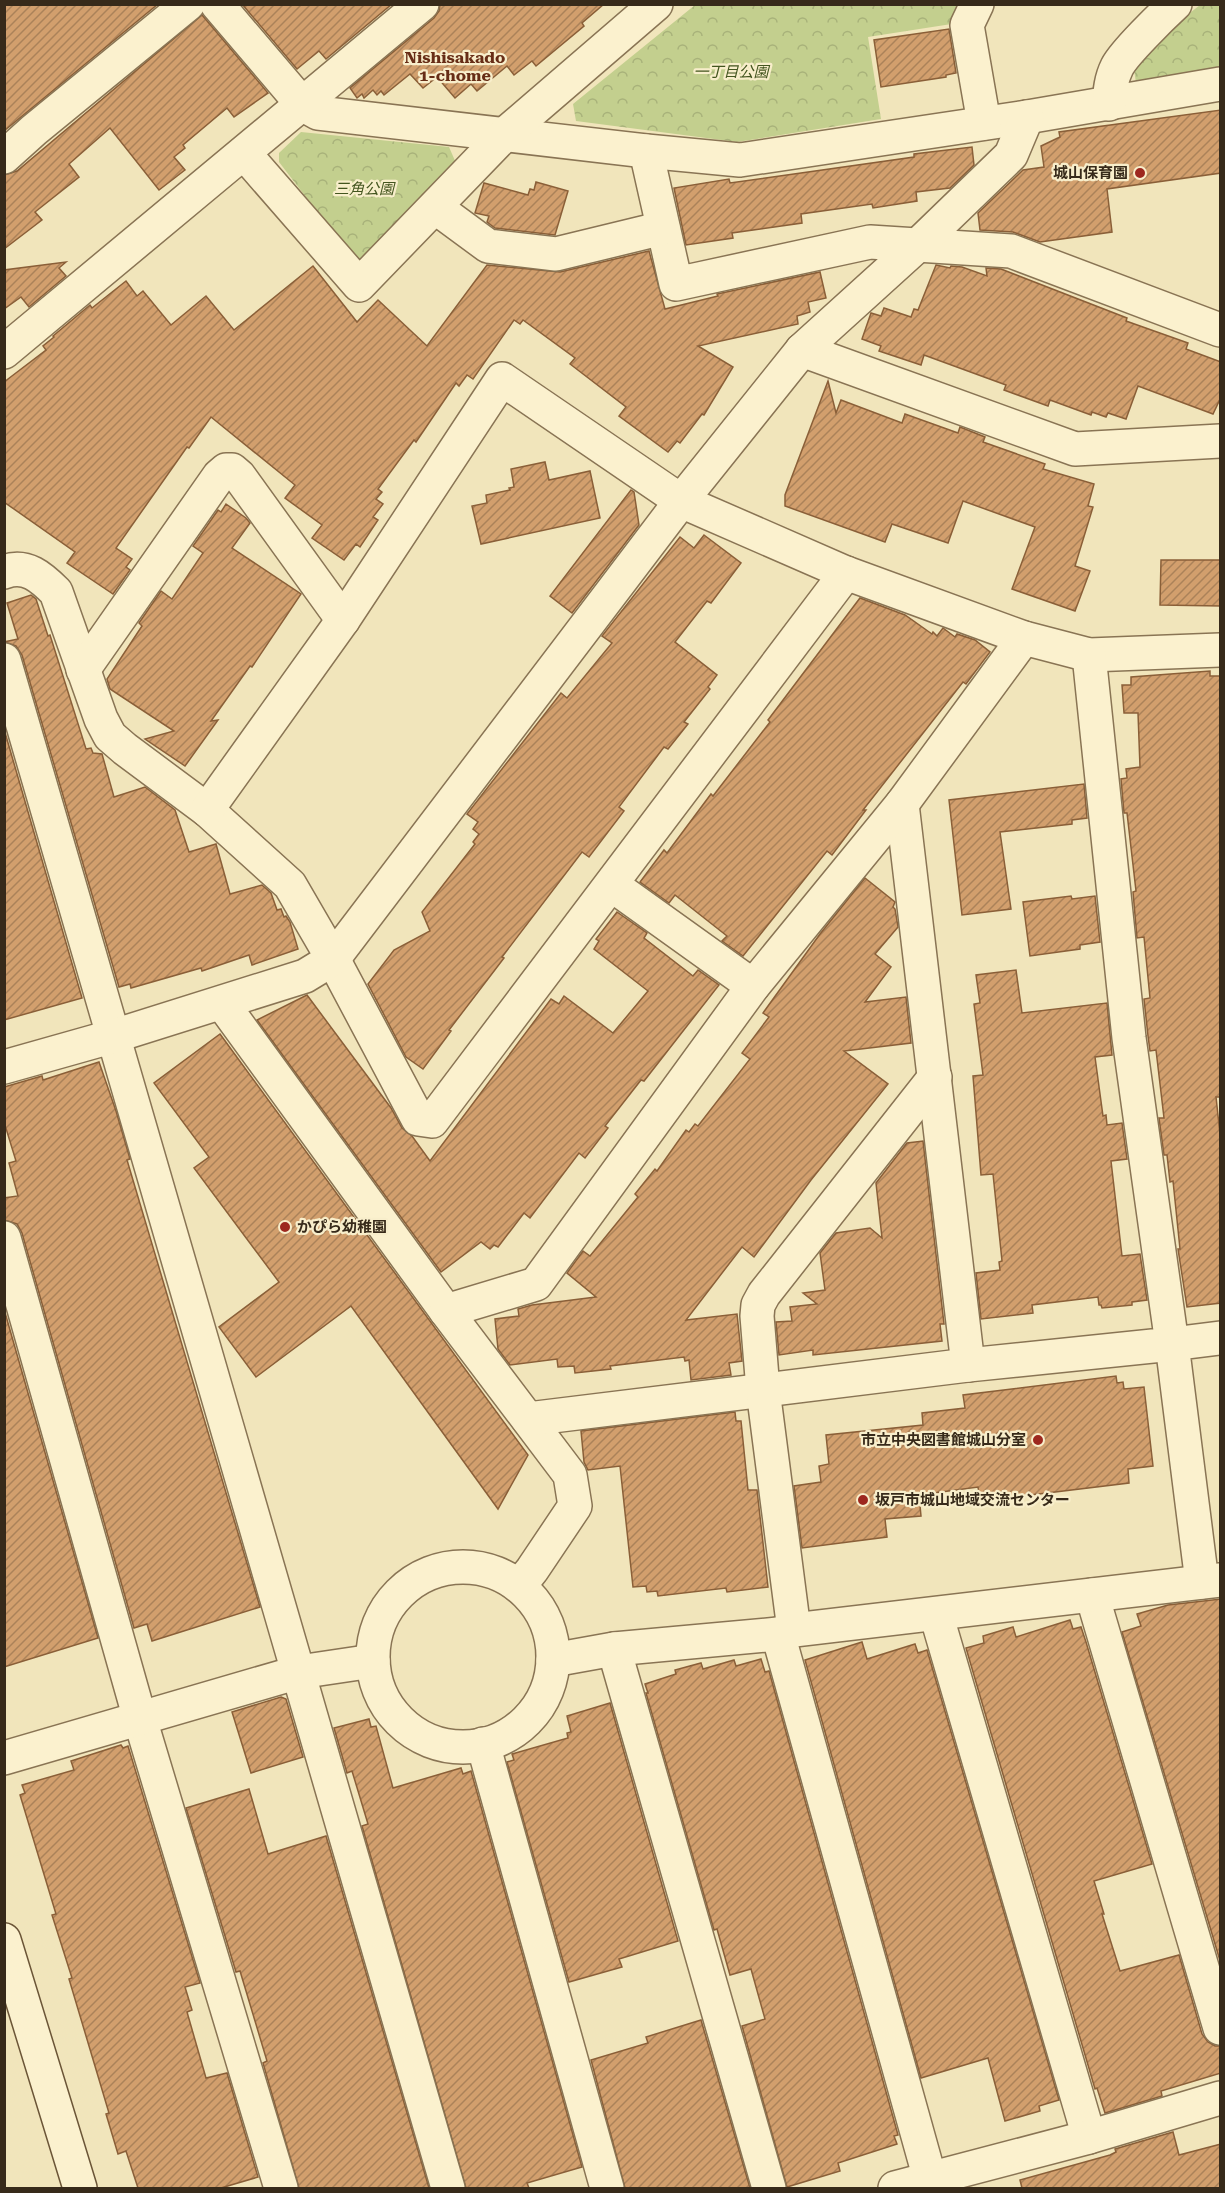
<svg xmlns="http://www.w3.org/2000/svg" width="1225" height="2193" font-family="'Roboto Serif','Noto Sans JP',serif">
	<defs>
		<pattern id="forest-crowns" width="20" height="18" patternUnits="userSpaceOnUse" patternTransform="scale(1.5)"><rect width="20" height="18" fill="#c3cf8e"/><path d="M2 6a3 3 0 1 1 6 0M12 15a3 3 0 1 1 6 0" fill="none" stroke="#a8b27a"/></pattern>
		<pattern id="building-hatch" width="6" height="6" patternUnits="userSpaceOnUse" patternTransform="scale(1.5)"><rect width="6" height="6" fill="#d29f6d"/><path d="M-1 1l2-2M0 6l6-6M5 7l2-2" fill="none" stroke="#ab8259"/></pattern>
	</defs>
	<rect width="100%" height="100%" fill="#f1e5bb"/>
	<g fill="url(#forest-crowns)">
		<polygon points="695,5 967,5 958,23 868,37 881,119 737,142 576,121 573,104"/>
		<polygon points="1200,5 1220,5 1220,71 1136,83 1134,69 1167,31"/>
		<polygon points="301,132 449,147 456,163 371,257 355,261 279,162 279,153"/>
	</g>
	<g fill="url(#building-hatch)" stroke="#8a5f38" stroke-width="1.5">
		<polygon points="4,4 158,4 4,131"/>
		<polygon points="242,4 392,4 326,59 319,51 297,69"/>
		<polygon points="440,4 604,4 582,23 584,26 536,66 532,61 514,75 507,66 477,91 471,84 455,98 437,77 423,88 410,74 384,95 381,91 377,95 373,90 364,98 362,94 357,98 350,88 434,18 439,11"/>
		<polygon points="202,15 268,93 234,117 227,108 183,145 185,148 174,157 185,170 159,190 110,128 69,164 79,177 35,212 42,220 4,249 4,175 17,171"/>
		<polygon points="949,29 956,73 946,75 946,77 881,87 874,40"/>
		<polygon points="1221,110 1221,173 1107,189 1112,232 1040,242 1013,232 980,230 978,213 1023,170 1044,167 1041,146 1060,137 1059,132"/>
		<polygon points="972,147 974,165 950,188 916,192 917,201 873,208 872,204 801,214 802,223 732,233 733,238 686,245 674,188 729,179 730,183 914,157 914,154"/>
		<polygon points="536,182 568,191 555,235 495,228 487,222 489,216 475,213 484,183 528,195 530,189 534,190"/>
		<polygon points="649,251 665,309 718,296 717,294 820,272 826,298 808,302 810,312 797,316 798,324 698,346 733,367 704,415 702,414 680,443 677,441 668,452 619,416 626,407 570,364 575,358 523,320 520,324 514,320 473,379 467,375 459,386 456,383 416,442 414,440 378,489 382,492 376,499 383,504 373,517 378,520 360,547 356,544 344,560 312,538 322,525 285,498 295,485 211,417 189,448 187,447 116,548 132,559 126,567 130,570 113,594 67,563 75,552 4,502 4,382 46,350 43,346 54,337 53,336 90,305 92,308 126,281 137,296 143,291 171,325 206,296 234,330 313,266 357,322 378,300 427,346 487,265 560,272"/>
		<polygon points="66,262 59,268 66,276 29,307 21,297 4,309 4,270"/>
		<polygon points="936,265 950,268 951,266 962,267 987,276 986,268 1001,269 1127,318 1126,321 1188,343 1186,349 1221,362 1221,397 1213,414 1138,386 1126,419 1108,413 1106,417 1092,412 1091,415 1050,400 1048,406 1004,390 1006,385 924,355 921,365 879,351 881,346 862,339 871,313 881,316 884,308 911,317 914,309 918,310"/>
		<polygon points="828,381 836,413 841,400 902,423 905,414 958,433 960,427 985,437 983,442 1045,464 1043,469 1094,484 1088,506 1093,507 1075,566 1090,571 1075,611 1012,589 1035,527 963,501 948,543 892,524 885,542 785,506 785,495"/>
		<polygon points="545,462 549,480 590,471 600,518 481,544 472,506 487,503 486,495 510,490 509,488 514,487 511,469"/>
		<polygon points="631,490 634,492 639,525 572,613 550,596"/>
		<polygon points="226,504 246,518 250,523 232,548 301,594 252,667 250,666 211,721 218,720 185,766 145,739 174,731 110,689 107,679 142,626 139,623 161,591 172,599 203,553 193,546 218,510 221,512"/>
		<polygon points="704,535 741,563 711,603 707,601 675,642 717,675 708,687 710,689 684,722 688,724 668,749 664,747 619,807 624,811 589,857 582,852 502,957 504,958 449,1030 451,1031 423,1069 406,1057 368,984 394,950 430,931 422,912 475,844 473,842 479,834 473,829 478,822 467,814 561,693 567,698 612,643 602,636 680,537 694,548"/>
		<polygon points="1161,560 1221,560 1221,606 1160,605"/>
		<polygon points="31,595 36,599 48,636 50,635 86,749 91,748 93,753 102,754 114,797 145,787 175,810 189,852 216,844 230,894 262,885 271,893 277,910 281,909 284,917 286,916 290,922 298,949 252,965 249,955 202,971 201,968 131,988 130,984 119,987 22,655 16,646 4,642 18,639 7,603"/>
		<polygon points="860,598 905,615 932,634 933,632 937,636 943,628 955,637 957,634 975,640 990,652 966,684 963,682 863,810 866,810 832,855 827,851 743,956 722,941 727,936 675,895 669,903 640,882 664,850 667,853 711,794 713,796 770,722 768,720"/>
		<polygon points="1210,671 1210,676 1221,676 1221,1097 1216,1097 1221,1143 1221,1303 1187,1307 1178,1249 1180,1249 1173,1181 1170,1182 1167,1155 1164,1155 1159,1118 1164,1118 1156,1050 1150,1051 1148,1036 1144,999 1150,998 1144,937 1137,938 1133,892 1136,891 1127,813 1124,813 1121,779 1127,778 1126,769 1140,767 1138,713 1124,713 1122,685 1131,685 1131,677"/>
		<polygon points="4,729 82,998 4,1020"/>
		<polygon points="1084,784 1087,818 1072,820 1072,824 1000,832 1011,909 962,915 949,800"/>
		<polygon points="865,878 895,902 893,907 895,909 898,927 875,954 891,967 865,1002 906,997 911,1043 844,1051 888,1084 811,1180 754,1257 742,1247 686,1320 737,1314 742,1361 729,1363 731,1375 691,1380 689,1360 685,1361 684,1357 610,1366 611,1369 575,1373 574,1366 558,1367 557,1359 510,1365 498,1349 495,1319 519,1316 518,1309 532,1305 596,1297 567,1273 583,1251 590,1256 638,1197 635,1194 655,1169 657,1171 686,1130 689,1132 695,1124 698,1126 750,1059 742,1053 769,1017 763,1013 820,934"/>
		<polygon points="1071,896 1072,899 1095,896 1100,942 1080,945 1080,949 1030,956 1023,902"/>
		<polygon points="617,912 647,933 644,938 693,976 698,970 719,985 644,1081 641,1080 605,1126 608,1128 585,1158 579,1153 530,1218 524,1213 498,1247 494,1245 490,1249 481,1242 441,1272 257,1020 307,995 391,1108 402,1128 412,1136 430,1161 551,999 559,1004 564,996 613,1033 648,991 594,949 599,941 596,939"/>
		<polygon points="1016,970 1022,1013 1107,1003 1112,1055 1095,1057 1103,1116 1106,1115 1107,1125 1122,1123 1127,1159 1111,1161 1122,1256 1140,1254 1147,1300 1132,1302 1132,1305 1102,1308 1101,1305 1099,1305 1098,1297 1032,1305 1033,1313 981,1319 976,1273 1000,1270 999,1262 1002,1261 993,1174 981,1175 973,1076 983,1075 974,1004 980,1003 976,975"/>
		<polygon points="220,1034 528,1455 498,1509 351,1306 256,1377 219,1327 279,1282 194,1168 209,1157 154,1083"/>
		<polygon points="99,1062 116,1111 130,1159 127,1160 260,1607 152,1641 147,1624 134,1628 22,1233 17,1224 4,1220 4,1198 18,1196 9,1163 16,1161 4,1122 4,1087 42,1076 43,1080"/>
		<polygon points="923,1141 944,1324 940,1324 942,1341 813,1355 813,1350 779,1355 776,1322 792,1321 790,1307 817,1304 803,1293 825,1290 820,1253 836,1233 870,1228 882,1238 876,1183 907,1143"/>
		<polygon points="4,1309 98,1638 4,1667"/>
		<polygon points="1116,1376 1117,1383 1123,1382 1124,1389 1144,1387 1153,1466 1128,1469 1129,1483 980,1501 978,1487 919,1495 921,1516 885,1519 887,1537 802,1548 794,1486 821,1482 819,1466 829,1464 826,1435 923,1425 922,1413 965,1408 963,1395"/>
		<polygon points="735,1412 736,1421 741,1421 748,1490 757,1490 768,1587 727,1592 726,1588 658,1596 657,1591 647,1592 646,1586 633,1587 620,1466 588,1470 584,1462 581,1431"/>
		<polygon points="1221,1599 1221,1964 1122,1632 1141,1626 1137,1614 1168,1605"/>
		<polygon points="1070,1620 1073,1629 1081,1627 1086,1642 1152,1864 1094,1881 1104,1914 1102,1914 1120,1971 1179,1955 1202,2034 1208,2042 1215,2046 1221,2046 1221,2073 1161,2091 1162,2096 1105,2113 1097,2088 1095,2089 966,1648 984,1643 983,1636 1013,1627 1016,1637"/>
		<polygon points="862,1642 867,1659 915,1644 918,1653 927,1650 1059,2100 1039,2106 1040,2111 1005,2121 988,2058 921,2078 805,1660"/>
		<polygon points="761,1659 765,1672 769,1671 898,2135 894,2136 897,2144 838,2163 840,2171 787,2187 742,2026 765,2019 751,1969 730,1975 717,1929 714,1930 646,1693 648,1693 645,1684 676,1674 675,1670 701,1663 703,1669 734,1660 736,1666"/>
		<polygon points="281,1697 286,1699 303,1757 251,1773 232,1712"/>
		<polygon points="610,1703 678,1941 619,1959 622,1967 569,1982 507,1762 514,1760 512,1754 568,1738 567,1733 571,1732 567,1716"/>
		<polygon points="369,1719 371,1727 376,1726 393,1788 461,1768 463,1774 471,1771 582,2167 527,2183 529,2188 466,2188 362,1826 368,1824 352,1771 347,1773 334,1728"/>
		<polygon points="121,1745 123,1748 128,1746 200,1983 185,1987 192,2010 187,2012 206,2078 227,2073 258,2177 221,2188 138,2188 126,2151 118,2154 106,2114 109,2113 69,1979 72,1978 52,1915 56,1914 20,1795 25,1793 22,1785 74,1770 71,1761"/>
		<polygon points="249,1789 268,1854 326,1836 429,2188 299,2188 263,2063 267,2061 240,1971 236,1972 186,1808"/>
		<polygon points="701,2020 750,2188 625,2188 591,2060 648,2043 646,2037"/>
		<polygon points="1173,2132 1179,2155 1221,2144 1221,2188 1022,2188 1020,2180 1110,2155 1116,2152 1115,2149"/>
	</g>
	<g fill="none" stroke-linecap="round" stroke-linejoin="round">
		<g stroke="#897454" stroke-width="36">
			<g id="street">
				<polyline points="217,4 302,104 318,113 646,151 740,160 1027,117 1220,84"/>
				<polyline points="977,4 967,25 984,123"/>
				<path d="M 1109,104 C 1110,91 1111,79 1117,67 C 1124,53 1162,16 1175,4"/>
				<polyline points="646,151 676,284 870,242 1011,251 1220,330"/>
				<polyline points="244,153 359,285 505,134 656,4"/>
				<polyline points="4,157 34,130 188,4"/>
				<polyline points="435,207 488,246 556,254 663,228"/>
				<polyline points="802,350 1075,449 1220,441"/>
				<polyline points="4,352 422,4"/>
				<path d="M 4,572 C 26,563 42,578 56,592 L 101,719 L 110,736 L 125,749 L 207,810 L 290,885 L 333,959 L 418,1119 L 432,1121 L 846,573"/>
				<polyline points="4,660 448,2188"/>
				<polyline points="83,670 219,476 226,470 232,470 239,476 343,620"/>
				<polyline points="902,804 968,1365"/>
				<polyline points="207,810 343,620 502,379 681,501 846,573 1024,638 1089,655 1220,650"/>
				<polyline points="612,885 753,986"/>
				<polyline points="222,1003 446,1311 570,1475 575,1506 532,1570 520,1585"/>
				<polyline points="4,1067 114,1036 305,976 333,959 681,501 802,350 919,244 1011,155 1027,117"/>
				<polyline points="4,1238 140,1719 281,2188"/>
				<polyline points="446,1311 536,1284 753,986 902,804 1024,638"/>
				<polyline points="528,1419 968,1365 1172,1344 1129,1038 1089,655"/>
				<circle cx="463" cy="1657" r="90"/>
				<polyline points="1202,1582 1172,1344 1220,1338"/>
				<polyline points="1092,1595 1220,2028"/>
				<polyline points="936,1614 1089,2137"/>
				<polyline points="794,1630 763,1390 757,1316 758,1305 764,1294 935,1077"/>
				<polyline points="778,1634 930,2179"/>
				<polyline points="614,1649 769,2188"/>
				<polyline points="553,1660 614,1649 778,1634 794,1630 1220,1580"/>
				<polyline points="483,1744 607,2188"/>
				<polyline points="4,1758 299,1672 373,1661"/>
				<polyline points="895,2188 1089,2137 1220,2098"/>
			</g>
		</g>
		<g stroke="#6b5537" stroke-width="36">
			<polyline id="secondary" points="4,1940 80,2188"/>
		</g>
		<use href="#street" stroke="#fbf1ce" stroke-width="33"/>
		<use href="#secondary" stroke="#fbf1ce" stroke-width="33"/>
	</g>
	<g fill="#9d281f" stroke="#f8eecb" stroke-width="2">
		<circle cx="1140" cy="173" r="6"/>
		<circle cx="285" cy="1227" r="6"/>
		<circle cx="1038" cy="1440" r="6"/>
		<circle cx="863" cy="1500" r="6"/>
	</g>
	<g text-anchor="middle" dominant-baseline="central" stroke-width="4.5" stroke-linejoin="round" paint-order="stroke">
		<g font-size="15" font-style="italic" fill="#43551f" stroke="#f8eecb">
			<text x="731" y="72">一丁目公園</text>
			<text x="364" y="189">三角公園</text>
		</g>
		<g font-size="15" font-weight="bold" fill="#372a1a" stroke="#f8eecb" text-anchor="end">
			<text x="1128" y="173">城山保育園</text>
			<text x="297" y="1227" text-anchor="start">かぴら幼稚園</text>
			<text x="1026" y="1440">市立中央図書館城山分室</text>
			<text x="875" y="1500" text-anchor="start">坂戸市城山地域交流センター</text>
		</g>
		<g font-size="16" font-weight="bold" fill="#672d16" stroke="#f8eecb">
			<text x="455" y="57">Nishisakado<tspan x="455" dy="18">1-chome</tspan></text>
		</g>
	</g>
	<rect width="1225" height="2193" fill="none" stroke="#372a1a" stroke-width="12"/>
</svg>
